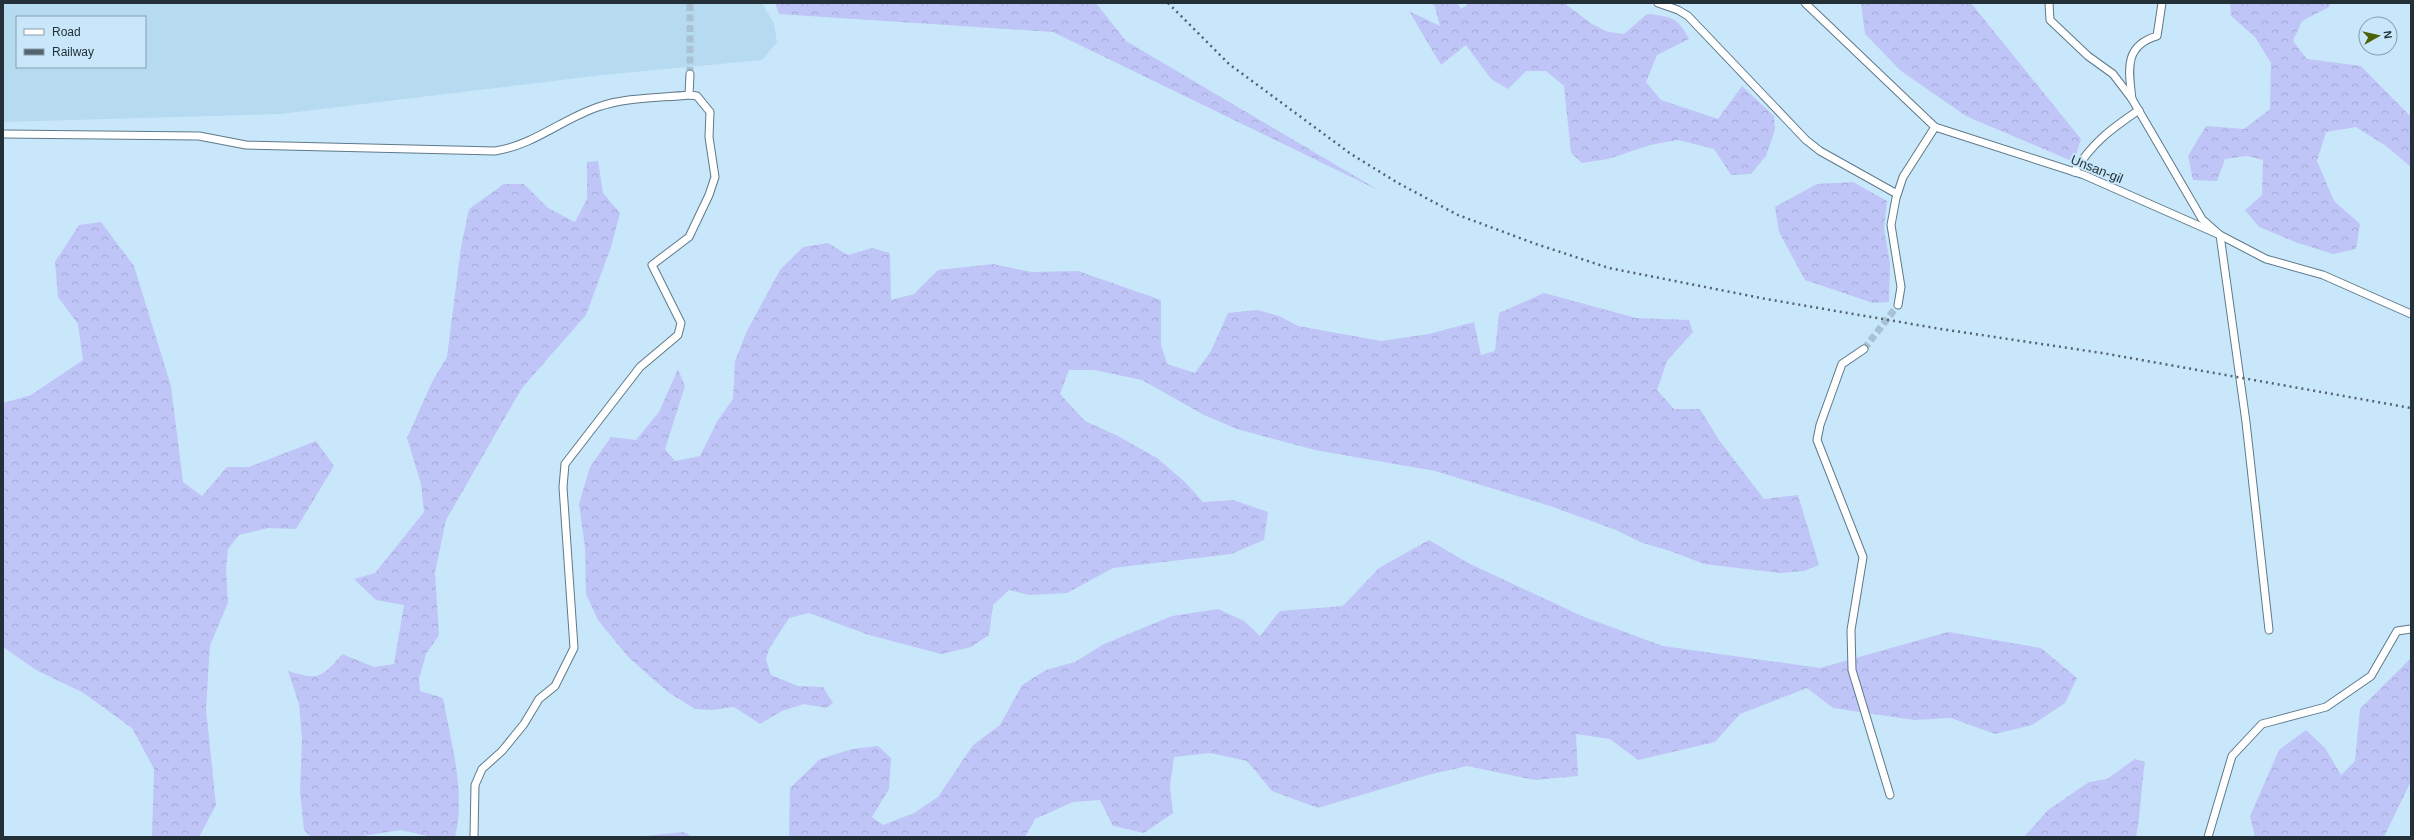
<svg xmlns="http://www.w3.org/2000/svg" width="2414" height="840" font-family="Arial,sans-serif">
	<defs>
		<pattern id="forest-crowns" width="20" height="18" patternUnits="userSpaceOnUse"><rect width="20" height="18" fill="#bfc5f7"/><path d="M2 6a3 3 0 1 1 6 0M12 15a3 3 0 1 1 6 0" fill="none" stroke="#a4aad4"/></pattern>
	</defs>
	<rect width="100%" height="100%" fill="#c9e7fa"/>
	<path fill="#b6daf0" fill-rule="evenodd" d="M 3,3 L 762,3 L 774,24 L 777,42 L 762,60 L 602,75 L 280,114 L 3,122 ZM 17,17 L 145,17 L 145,67 L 17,67 Z"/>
	<g fill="url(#forest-crowns)">
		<polygon points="775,3 1096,3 1126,41 1380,191 1053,32 779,14"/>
		<path d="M 1432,3 L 1457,3 L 1461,9 L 1470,3 L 1564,3 L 1592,24 L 1608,32 L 1624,34 L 1647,14 C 1670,16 1678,17 1689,39 L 1657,55 L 1646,82 L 1661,100 L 1718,119 L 1742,86 L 1774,116 L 1775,130 L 1766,156 L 1751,174 L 1731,175 L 1714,149 L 1678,140 L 1650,145 L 1608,159 L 1582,163 L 1571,153 L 1564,86 L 1546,71 L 1526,71 L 1508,89 L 1491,79 L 1466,45 L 1441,65 L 1409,11 L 1440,26 L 1435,7 Z"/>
		<polygon points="1861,3 1971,3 2081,139 2074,162 1966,116 1901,71 1865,34"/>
		<polygon points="2230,3 2330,3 2329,7 2302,21 2293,41 2307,59 2361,66 2411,117 2411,167 2386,146 2356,127 2326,132 2317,161 2334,201 2360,224 2356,249 2333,254 2298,243 2259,227 2245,210 2262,195 2263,160 2247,156 2225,159 2217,181 2193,180 2188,156 2206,126 2244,129 2270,109 2271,63 2255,37 2231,16"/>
		<path d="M 598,161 L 603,193 L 620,213 L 611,247 L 586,315 L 522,388 L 446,520 L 435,572 L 439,635 L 426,654 L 419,679 L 420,691 L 443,698 C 451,743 466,792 455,837 L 432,837 L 401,830 L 356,837 L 311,837 L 304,830 L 300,792 L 302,738 L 299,704 L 288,671 C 318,680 321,679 342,654 L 374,667 L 394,664 L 404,605 L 376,600 L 354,579 L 375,573 L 424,512 L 421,484 L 407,438 L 432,382 L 447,357 L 461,247 L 469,209 L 504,184 L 524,184 L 548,208 L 575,222 L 587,199 L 587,162 Z"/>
		<polygon points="1853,182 1887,201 1884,229 1890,263 1889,302 1873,303 1805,280 1779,232 1775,207 1817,184"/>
		<polygon points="101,222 134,266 171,386 183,482 202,496 227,467 249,467 316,441 334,466 296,529 268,528 239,535 228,549 226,570 228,603 210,645 206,709 216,805 199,837 152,837 154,769 132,728 82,692 36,670 3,647 3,403 31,395 83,360 78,324 58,297 55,262 79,225"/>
		<polygon points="828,243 848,255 872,248 890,253 891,300 914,294 938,270 993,264 1031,272 1078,271 1161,300 1161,345 1167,364 1195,373 1211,351 1228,313 1257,310 1279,316 1298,326 1381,341 1429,334 1474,322 1481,355 1495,351 1499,313 1544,293 1636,318 1689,320 1693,332 1667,361 1657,390 1674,409 1700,409 1719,440 1764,499 1798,495 1819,565 1804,571 1781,573 1704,564 1673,552 1640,542 1616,530 1550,506 1435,471 1315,450 1237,429 1204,415 1142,380 1094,370 1069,370 1060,394 1085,421 1118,436 1157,458 1185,482 1203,502 1233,500 1268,512 1264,540 1231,554 1113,568 1067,593 1029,595 1009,590 993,605 989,635 971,647 941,654 869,635 809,613 789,618 769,649 766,659 771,675 798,686 823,687 833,703 826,708 804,704 782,711 760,724 734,707 712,710 695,709 668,692 629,658 598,620 586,594 585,547 579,504 590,467 611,437 636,440 659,412 678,369 685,386 665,449 675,461 700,456 718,420 733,399 735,361 747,331 780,270 803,247"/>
		<polygon points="1429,540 1468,563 1584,617 1663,646 1820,668 1948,632 2041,648 2077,678 2065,703 2032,725 1995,734 1951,718 1914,720 1833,708 1807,688 1740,714 1715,742 1638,760 1610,739 1576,734 1578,776 1535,780 1467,766 1428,775 1318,808 1272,791 1247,761 1210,753 1174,757 1170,786 1173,813 1144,833 1113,826 1100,800 1073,802 1035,819 1025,837 789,837 790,788 820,759 852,749 878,746 891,758 889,789 872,817 883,825 914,813 938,797 973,745 1000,725 1022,685 1046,670 1075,662 1104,644 1172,616 1218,609 1244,621 1260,636 1280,611 1343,606 1379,568"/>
		<polygon points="2411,658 2411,781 2384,837 2255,837 2250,816 2279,750 2306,730 2325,748 2341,775 2355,761 2360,709"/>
		<path d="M 2135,759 L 2145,762 C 2141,787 2141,812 2136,837 L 2024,837 L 2048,810 L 2089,782 L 2107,779 Z"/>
		<polygon points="684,832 693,837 646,837 646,836"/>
	</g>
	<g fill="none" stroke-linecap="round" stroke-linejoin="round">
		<g stroke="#a8c2d3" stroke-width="7" stroke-dasharray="7 3.5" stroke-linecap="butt">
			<polyline points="690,74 690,3"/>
			<polyline points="1864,349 1898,305"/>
		</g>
		<g stroke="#5e798a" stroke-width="9">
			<g id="minor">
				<polyline points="1658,3 1678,10 1688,16 1806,140 1820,151 1897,194"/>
				<polyline points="1805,3 1935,127 2084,175 2220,235 2266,259 2323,275 2411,314"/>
				<polyline points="2049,3 2050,20 2088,56 2113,74 2132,99 2202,219 2220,235 2246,422 2269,630"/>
				<path d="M 2132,99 C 2129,71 2123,46 2157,36 L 2162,3"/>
				<path d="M 3,134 L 199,136 L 246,145 L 495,151 C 534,145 562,119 598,107 C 626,97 660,98 689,95"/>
				<path d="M 2074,172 C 2093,142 2111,129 2139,110"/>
				<polyline points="1898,305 1901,287 1891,225 1896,198 1903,177 1935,127"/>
				<polyline points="1864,349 1842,364 1820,425 1817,440 1863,557 1851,630 1852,670 1890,795"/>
				<polyline points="474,837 475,785 482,769 502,751 524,724 539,699 555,686 574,648 563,487 565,464 640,367 678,335 681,323 652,265 689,237 709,195 715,177 709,137 710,112 697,96 689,95 690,74"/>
				<polyline points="2208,837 2232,756 2262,724 2326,707 2371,676 2397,631 2411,629"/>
			</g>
		</g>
		<use href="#minor" stroke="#fff" stroke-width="7"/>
		<polyline stroke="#52636e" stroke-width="2.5" stroke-dasharray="2 4" stroke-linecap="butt" points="1168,3 1229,64 1351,154 1398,183 1458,215 1536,244 1609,268 1766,299 1941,329 2102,353 2411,408"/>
	</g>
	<g text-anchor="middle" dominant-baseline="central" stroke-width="4" stroke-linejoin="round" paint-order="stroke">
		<g font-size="13" fill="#243037" stroke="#c9e7fa">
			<text transform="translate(2097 169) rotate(22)">Unsan-gil</text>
		</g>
	</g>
	<rect width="2414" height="840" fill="none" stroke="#243037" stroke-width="8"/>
	<rect x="16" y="16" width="130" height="52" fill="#c9e7fa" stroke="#879eac"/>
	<rect x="24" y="29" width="20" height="6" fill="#ffffff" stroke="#879eac"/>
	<text x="52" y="36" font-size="12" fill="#243037">Road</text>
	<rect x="24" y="49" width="20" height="6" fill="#52636e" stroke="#879eac"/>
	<text x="52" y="56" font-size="12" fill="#243037">Railway</text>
	<g transform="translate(2378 36) rotate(82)"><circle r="19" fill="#c9e7fa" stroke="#879eac"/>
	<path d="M0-3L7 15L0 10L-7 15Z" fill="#4d6109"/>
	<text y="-6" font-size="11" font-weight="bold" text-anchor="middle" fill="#243037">N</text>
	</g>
</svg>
